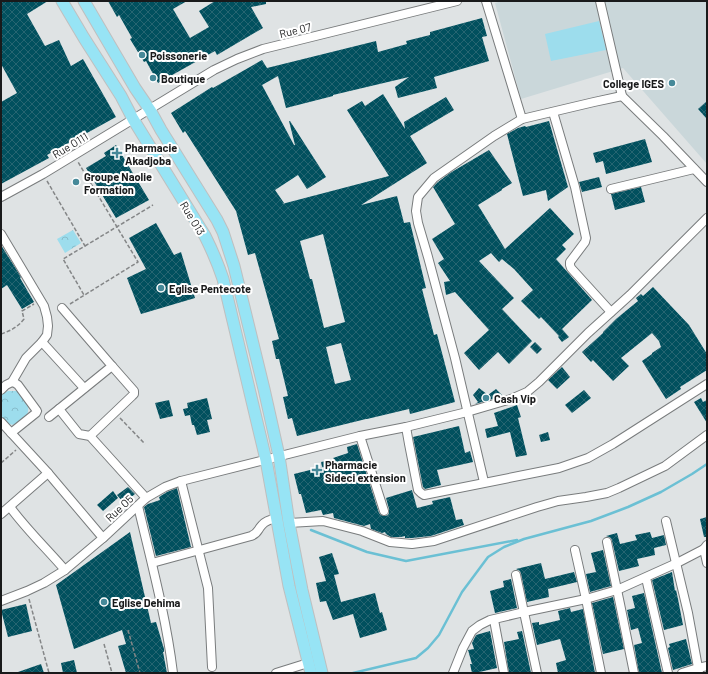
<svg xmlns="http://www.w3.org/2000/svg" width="708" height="674" font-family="Barlow,sans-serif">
	<defs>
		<pattern id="park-crowns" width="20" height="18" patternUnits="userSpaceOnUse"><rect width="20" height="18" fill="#9ddded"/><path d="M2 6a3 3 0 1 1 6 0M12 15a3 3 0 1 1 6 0" fill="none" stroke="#87bdcb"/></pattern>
		<pattern id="building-cross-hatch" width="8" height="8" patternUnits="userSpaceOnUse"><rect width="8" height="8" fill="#01505e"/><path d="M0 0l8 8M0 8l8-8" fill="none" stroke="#266571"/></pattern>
	</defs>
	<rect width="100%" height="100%" fill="#dfe3e4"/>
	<polygon fill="#cad7da" points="502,1 707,1 707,164 623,68 521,99 495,3"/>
	<polygon fill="#9ddded" points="599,21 606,50 551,61 545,34"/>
	<g fill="url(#park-crowns)">
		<polygon points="73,230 81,243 65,253 57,239"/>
		<path d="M 8,391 L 17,391 C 20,395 25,399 27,404 C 31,412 25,422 16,424 C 11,426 6,423 1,420 L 1,395 Z"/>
	</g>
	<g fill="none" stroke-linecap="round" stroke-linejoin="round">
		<g stroke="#6bc0d4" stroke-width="2.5">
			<polyline points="311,530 367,552 406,561 517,540"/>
			<polyline points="353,673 416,658 428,648 439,635 462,592 488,557 504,547 524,539 591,521 628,507 661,492 692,474 707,464"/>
		</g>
	</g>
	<g fill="url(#building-cross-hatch)" fill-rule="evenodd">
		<polygon points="1,1 48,1 27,14 45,46 59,40 71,66 83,59 116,117 47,155 49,158 1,184 1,102 17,93 1,64"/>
		<polygon points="108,1 187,1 173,9 190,38 209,27 199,11 215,1 266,1 266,4 251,7 263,28 217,55 215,51 158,83 146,61 144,62 130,39 132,38 119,15 117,17"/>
		<path d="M 482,18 L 487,36 L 482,37 L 489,61 L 434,77 L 437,88 L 398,98 L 395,87 L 409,77 L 333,95 L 333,96 L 286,108 L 278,76 L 262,85 L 294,145 L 295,145 L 289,121 L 290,121 L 326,177 L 307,189 L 298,175 L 275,190 L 284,203 L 282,204 L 389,176 L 347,110 L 362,101 L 365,106 L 383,94 L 405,129 L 404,122 L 446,97 L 454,110 L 410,136 L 427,163 L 361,205 L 397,196 L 404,223 L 410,222 L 426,288 L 422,289 L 434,335 L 437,334 L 455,402 L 410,414 L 409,409 L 367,419 L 366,419 L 297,436 L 292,418 L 288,419 L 283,397 L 288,396 L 279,359 L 276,359 L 272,341 L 279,339 L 255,253 L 248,255 L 236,211 L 185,131 L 183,133 L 171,113 L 212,87 L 213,88 L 262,60 L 267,68 L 376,41 L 378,52 L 407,44 L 406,41 L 430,35 L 430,32 ZM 323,234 L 345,322 L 324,328 L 312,279 L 310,279 L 300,241 ZM 341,343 L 351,380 L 335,384 L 326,347 Z"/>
		<polygon points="707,101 707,119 698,109"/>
		<polygon points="549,121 568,187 548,201 546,190 523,196 507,134 518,128 525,126 526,127"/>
		<polygon points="645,139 652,162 606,174 603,161 596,163 593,153"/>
		<polygon points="116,145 149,200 116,218 86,168 106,156 104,153"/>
		<polygon points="489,150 512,183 502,189 502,190 478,205 505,249 550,208 574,234 562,245 566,249 556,259 592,300 562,329 569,337 562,342 558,337 559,336 541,317 539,319 521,301 533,290 514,269 502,259 499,262 491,253 479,261 514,298 502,309 532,341 509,364 498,352 479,370 464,353 489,330 455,292 446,295 444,282 450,281 438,263 444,259 432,239 455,224 433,187 438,182 450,173"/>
		<polygon points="599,177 602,187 582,192 579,182"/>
		<polygon points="641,187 645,202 615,210 611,194"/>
		<polygon points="156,223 174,255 181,252 195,298 141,314 127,278 146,269 129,238"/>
		<polygon points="1,245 21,277 20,278 34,302 22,309 7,285 1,289"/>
		<polygon points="653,287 689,325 707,354 707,370 680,387 681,389 666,399 642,361 652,354 652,353 661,347 659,341 652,333 621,358 629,366 613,381 593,360 591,362 582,352 603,333 603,332 616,319 638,301 636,298 641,294 643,296"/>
		<polygon points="535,342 542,349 537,354 530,347"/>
		<polygon points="562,367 570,377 557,389 548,380"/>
		<polygon points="479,388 488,395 496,389 503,396 475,404 478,402 473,395"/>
		<polygon points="584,390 591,398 572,413 565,405"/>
		<polygon points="207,398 212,419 207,420 210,432 197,435 194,425 192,425 190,415 185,416 183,409 188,408 187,403"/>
		<polygon points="701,398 703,402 707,400 707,423 694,402"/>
		<polygon points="169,400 173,416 160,419 155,403"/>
		<polygon points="517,405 521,417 518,418 527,455 516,457 510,432 487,438 485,429 498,426 494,413"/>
		<polygon points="459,426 465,453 470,451 473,462 437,470 441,485 425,489 423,487 413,437"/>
		<polygon points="548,432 550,440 541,442 539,435"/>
		<polygon points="357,444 379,513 381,515 385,516 388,515 389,513 389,509 386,498 412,490 417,508 433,504 432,501 450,497 456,520 462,519 464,525 431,536 412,538 405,538 405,536 401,537 391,537 386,534 385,532 382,533 371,529 370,524 364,526 334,518 333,513 323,515 321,510 306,513 301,494 299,494 294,474 322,467 321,462 334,459 333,458 348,453 347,447"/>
		<polygon points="128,487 135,494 125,502 123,502 117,495"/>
		<polygon points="177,488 191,547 156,556 144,507 148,504 160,500 159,497 167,492"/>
		<polygon points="113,491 118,498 103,511 97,505"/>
		<polygon points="707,517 707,537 704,537 700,519"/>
		<polygon points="130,532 151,623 156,622 164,649 164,652 163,652 167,673 126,673 118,646 126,644 122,630 74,649 56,585"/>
		<polygon points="650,532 652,538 664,535 666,545 654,548 655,555 637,559 639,566 619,571 612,541 611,538 606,536 617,533 620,544 637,540 635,535"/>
		<polygon points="603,550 611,586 590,592 586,574 596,572 591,553"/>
		<polygon points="332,553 339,574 334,575 341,602 375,593 380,613 382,612 387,630 360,638 353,614 333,620 326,601 320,602 316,583 326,581 319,557"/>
		<polygon points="541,563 545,579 574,572 577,582 548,589 549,597 527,602 521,574 520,571 516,569"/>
		<polygon points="672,572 675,591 676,590 678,599 683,625 664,630 652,580"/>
		<polygon points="511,579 517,608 495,613 490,591 504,587 503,581"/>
		<polygon points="644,593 662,673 639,673 634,645 642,643 638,628 631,630 627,610 635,608 632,596"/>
		<polygon points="613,597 624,649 603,654 592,603"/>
		<polygon points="26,604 32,631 8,637 1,610"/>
		<polygon points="570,608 571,612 583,609 595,673 558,673 556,663 566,660 560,639 537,645 532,623 539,622 539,625 560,620 558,611"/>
		<polygon points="490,631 497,668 475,673 472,673 470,664 472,664 468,650 474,649 472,643 476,635"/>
		<polygon points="522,631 531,673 509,673 504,642 519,639 517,632"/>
		<polygon points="686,639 692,664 673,670 668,648 670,647 669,644"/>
		<polygon points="74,660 77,673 63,673 61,663"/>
		<polygon points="41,664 44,673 18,673 18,672"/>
	</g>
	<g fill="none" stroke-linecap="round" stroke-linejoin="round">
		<g stroke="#797c7d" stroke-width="10">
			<g id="minor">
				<polyline points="486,1 522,119"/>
				<polyline points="600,1 622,96 663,136 707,182"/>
				<polyline points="553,112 575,187 586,238 585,242 570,262 570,265 571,268 611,312"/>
				<polyline points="611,189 694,169"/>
				<polyline points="1,197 43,174 214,70 237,59 263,49 457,1"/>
				<polyline points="1,234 44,306 47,317 48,326 47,335 42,342 26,358 12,382 6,385 1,390"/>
				<polyline points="42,342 84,388"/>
				<polyline points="59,409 79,434 90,436 146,498"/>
				<polyline points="49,417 59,409 112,366 62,308"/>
				<polyline points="1,422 48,473 103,538"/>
				<polyline points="406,427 409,444 418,490 421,493 424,495 559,468 588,458 613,444 707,384"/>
				<polyline points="11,433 36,413 37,411 18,385 15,383 12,382"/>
				<polyline points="90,436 132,396 134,394 134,391 112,366"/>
				<polyline points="360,436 384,511"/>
				<polyline points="181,481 208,588 212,667"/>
				<polyline points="484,482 455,358 428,257 418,223 416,211 418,197 434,178 494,136 522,119 594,102 622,96"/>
				<path d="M 138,506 C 151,561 166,616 173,673"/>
				<path d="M 10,507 C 27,530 46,548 65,570"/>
				<polyline points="1,514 48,473"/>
				<polyline points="666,521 688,613 699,673"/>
				<polyline points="289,523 323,521 362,531 390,542 412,544 434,541 537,507 558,501 586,497 607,493 619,488 665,466 707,435"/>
				<polyline points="607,542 620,604 634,673"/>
				<polyline points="704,549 707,563"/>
				<polyline points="575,550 586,599 601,673"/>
				<path d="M 152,563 L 251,536 C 259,533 257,530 262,525 C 266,520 272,519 277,518"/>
				<polyline points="516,575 537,673"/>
				<polyline points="646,578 668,673"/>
				<polyline points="1,601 27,591 44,583 65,570 103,538 146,498 165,487 181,481 360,436 406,427 467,412 511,399 527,392 539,382 588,333 630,295 707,218"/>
				<polyline points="494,620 504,673"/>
				<polyline points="276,673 308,663"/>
				<polyline points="453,673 463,648 472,631 480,625 490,620 524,612 586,599 617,590 677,563 704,549 707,545"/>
				<polyline points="682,673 698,668 707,666"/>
			</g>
		</g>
		<g stroke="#bfbfbf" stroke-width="13">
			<g id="major">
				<path d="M 62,1 L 84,38 L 121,96 L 133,119 L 205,236 C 212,250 218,264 223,279 L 266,460 L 289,586 L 311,673"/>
				<polyline points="84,1 135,88 150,110 161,130 217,220 223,232 234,266 264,389 279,456 289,523 302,590 322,673"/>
			</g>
		</g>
		<g stroke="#848687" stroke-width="1.5" stroke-dasharray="4 2" stroke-linecap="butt">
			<polyline points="47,181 85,246 63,259 84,295"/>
			<polyline points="85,246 153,205"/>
			<polyline points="70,304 138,262 78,162"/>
			<path d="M 1,334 C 10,331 18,327 24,319 L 22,311 L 34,304"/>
			<polyline points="120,418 145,444"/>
			<polyline points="1,463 16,450"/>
			<polyline points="29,599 49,673"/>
			<polyline points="128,630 140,673"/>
			<polyline points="104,644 112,673"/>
		</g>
		<use href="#minor" stroke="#fff" stroke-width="8"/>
		<use href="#major" stroke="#97e4f5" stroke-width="11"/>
	</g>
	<g fill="#468999" stroke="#fff" stroke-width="1.5">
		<circle cx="142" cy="55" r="4"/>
		<circle cx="153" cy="78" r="4"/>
		<circle cx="672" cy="83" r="4"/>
		<path d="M115 147h4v4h4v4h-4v4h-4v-4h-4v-4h4z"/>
		<circle cx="76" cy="182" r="4"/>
		<circle cx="161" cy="288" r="4"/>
		<circle cx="486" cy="398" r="4"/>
		<path d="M315 464h4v4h4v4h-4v4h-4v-4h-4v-4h4z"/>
		<circle cx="104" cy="602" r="4"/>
	</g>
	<g text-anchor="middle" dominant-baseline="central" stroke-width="4" stroke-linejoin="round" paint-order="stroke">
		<g font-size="11" fill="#191a1b" stroke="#fff">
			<text transform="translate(295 30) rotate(-14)">Rue 07</text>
			<text transform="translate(70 145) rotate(-31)">Rue O111</text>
			<text transform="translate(193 218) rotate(59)">Rue O13</text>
			<text transform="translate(119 508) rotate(-43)">Rue O5</text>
		</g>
		<g font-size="11" font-weight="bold" fill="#191a1b" stroke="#fff" text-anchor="start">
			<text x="150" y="55">Poissonerie</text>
			<text x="161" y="78">Boutique</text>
			<text x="664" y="83" text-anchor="end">College IGES</text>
			<text x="125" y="147">Pharmacie<tspan x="125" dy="13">Akadjoba</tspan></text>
			<text x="84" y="176">Groupe Naolie<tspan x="84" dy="13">Formation</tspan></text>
			<text x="169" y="288">Eglise Pentecote</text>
			<text x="494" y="398">Cash Vip</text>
			<text x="325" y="464">Pharmacie<tspan x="325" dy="13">Sideci extension</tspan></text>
			<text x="112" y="602">Eglise Dehima</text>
		</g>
	</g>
	<rect width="708" height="674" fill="none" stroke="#191a1b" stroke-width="4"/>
</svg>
